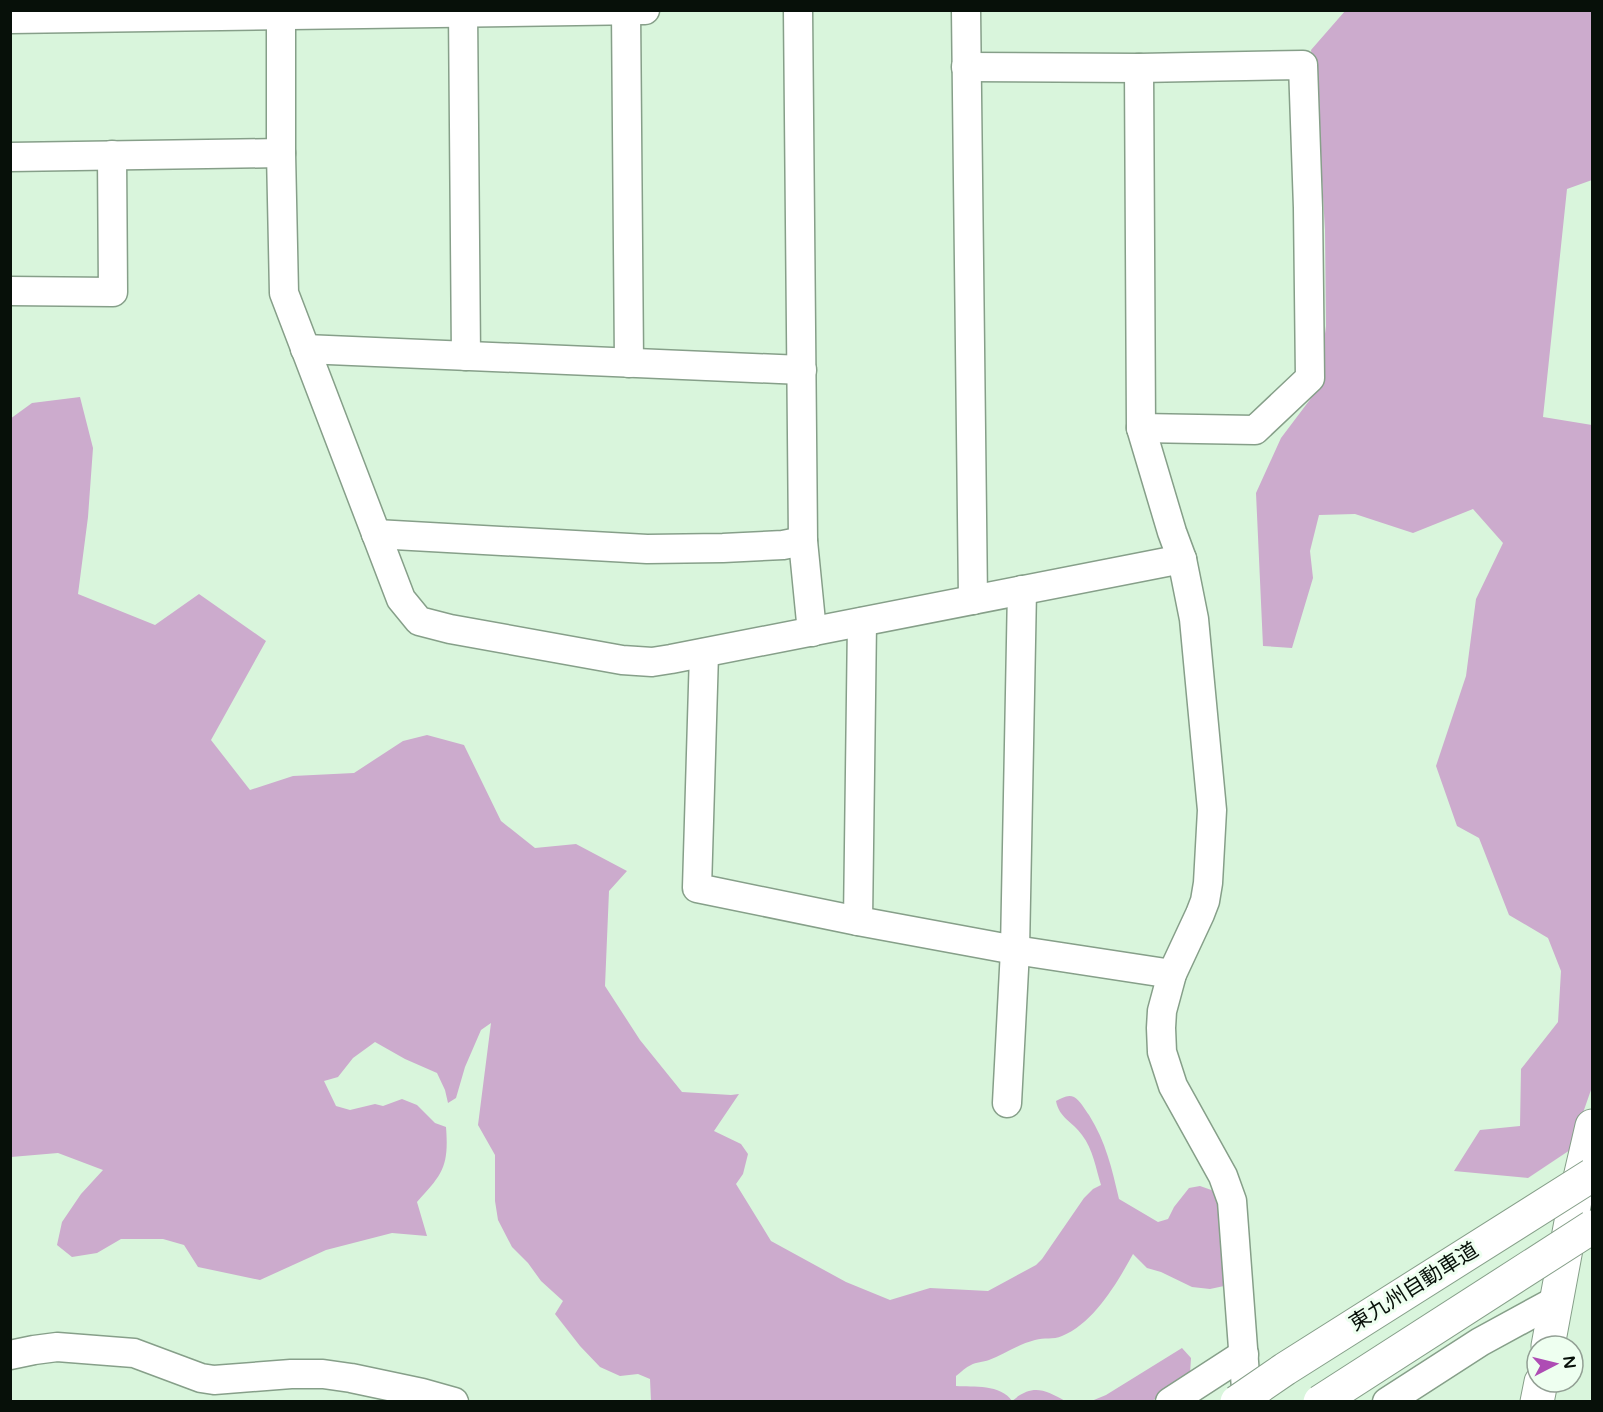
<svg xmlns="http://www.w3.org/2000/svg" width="1603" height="1412" font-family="'Varela Round','Noto Sans JP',sans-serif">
	<rect width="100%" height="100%" fill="#d9f5dc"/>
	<g fill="#ccabcd">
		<polygon points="1345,11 1592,11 1592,180 1567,189 1543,417 1592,425 1592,1087 1570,1150 1528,1178 1454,1171 1480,1130 1520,1126 1521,1069 1558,1022 1561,971 1548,938 1509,915 1479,838 1457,826 1436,766 1466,676 1476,599 1503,543 1473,509 1413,533 1355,514 1319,515 1310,551 1313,578 1292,648 1263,646 1256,493 1281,438 1318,389 1326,326 1325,230 1318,112 1311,50"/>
		<path d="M 80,397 L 93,448 L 88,517 L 78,594 L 155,625 L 199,594 L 266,641 L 211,740 L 250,790 L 293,776 L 354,773 L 403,741 L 427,735 L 464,745 L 501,821 L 535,848 L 576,844 L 627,871 L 609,891 L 605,986 L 640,1040 L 682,1092 L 731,1095 L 739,1094 L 714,1131 L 741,1144 L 748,1154 L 743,1174 L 736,1184 L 771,1241 L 846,1282 L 890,1300 L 930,1288 L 988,1291 L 1036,1265 L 1042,1259 L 1084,1198 L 1093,1189 L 1101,1185 C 1096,1169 1093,1149 1082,1135 C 1073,1122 1059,1118 1056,1101 C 1062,1098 1068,1094 1074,1097 C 1080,1100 1085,1110 1089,1115 C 1106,1142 1112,1169 1119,1199 L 1158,1222 L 1168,1219 L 1174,1207 L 1189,1188 L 1200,1186 L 1217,1192 L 1230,1279 L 1224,1286 L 1210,1289 L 1192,1287 L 1161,1272 L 1147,1268 L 1133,1254 C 1117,1283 1094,1323 1062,1336 C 1053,1340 1044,1337 1035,1340 C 1019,1344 1004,1354 989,1360 C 983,1362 976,1362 971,1365 C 966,1367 961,1372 956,1376 L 956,1386 C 973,1387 1001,1384 1012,1401 C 1032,1384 1044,1389 1065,1401 L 651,1401 L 650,1379 L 638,1374 L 620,1376 L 600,1367 L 580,1346 L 555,1314 L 563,1301 L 541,1281 L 528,1263 L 512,1247 L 498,1220 L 495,1201 L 495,1155 L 478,1125 L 491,1023 L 481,1030 L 465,1067 L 456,1098 L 448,1103 L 445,1090 L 437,1073 L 405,1059 L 375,1042 L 353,1058 L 338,1077 L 324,1081 L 336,1106 L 350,1110 L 375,1104 L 383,1106 L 402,1099 L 417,1105 L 435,1123 L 446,1127 C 449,1166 443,1174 417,1202 L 427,1236 L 392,1233 L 326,1250 L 260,1280 L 198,1267 L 184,1245 L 163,1239 L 121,1239 L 97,1253 L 72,1257 L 57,1245 L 62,1222 L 81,1194 L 103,1170 L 58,1153 L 11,1157 L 10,419 L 32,403 Z"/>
		<polygon points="1182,1348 1191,1358 1190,1374 1152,1401 1089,1402 1106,1395"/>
	</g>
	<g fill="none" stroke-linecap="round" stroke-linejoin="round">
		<g stroke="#869f89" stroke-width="31">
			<g id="street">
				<polyline points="281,10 281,153 284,293 401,599 419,621 450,629 622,660 652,662 671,659 1182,559"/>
				<polyline points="463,10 466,356"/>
				<polyline points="626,10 629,363"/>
				<polyline points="798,10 803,541 812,632"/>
				<polyline points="966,10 973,600"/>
				<polyline points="10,19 645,10"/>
				<polyline points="966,67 1139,68 1303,65 1308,208 1310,378 1255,430 1141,428"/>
				<polyline points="1139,68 1141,428 1172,532 1182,559 1194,619 1212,810 1208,883 1205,901 1200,914 1172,974 1162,1011 1161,1028 1162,1052 1173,1086 1223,1176 1232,1201 1247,1402"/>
				<polyline points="10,157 281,153"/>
				<polyline points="10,291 113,292 112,155"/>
				<polyline points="305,349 802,370"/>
				<polyline points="376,534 647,549 723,548 783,545 803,541"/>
				<polyline points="704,653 697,888 858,921 1015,950 1172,974"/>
				<polyline points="858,921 862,622"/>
				<polyline points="1007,1103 1015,950 1022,590"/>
				<polyline points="10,1355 34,1350 57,1347 134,1353 201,1378 214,1380 291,1374 323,1374 351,1378 422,1393 454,1402"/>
				<polyline points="1170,1402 1244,1354"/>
				<polyline points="1387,1402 1480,1342 1557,1300"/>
			</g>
		</g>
		<g stroke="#869f89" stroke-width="35">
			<g id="secondary">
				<polyline points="1548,1346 1576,1195 1592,1126"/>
				<polyline points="1537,1402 1541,1382"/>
			</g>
		</g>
		<use href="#street" stroke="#fff" stroke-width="28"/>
		<use href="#secondary" stroke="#fff" stroke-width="33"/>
		<g stroke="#869f89" stroke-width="35" stroke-linecap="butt">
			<g id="highway-bridge">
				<polyline points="1237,1402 1285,1369 1592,1175"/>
				<polyline points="1320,1402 1592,1227"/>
			</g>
		</g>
		<use href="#highway-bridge" stroke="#fff" stroke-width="33"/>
	</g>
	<g text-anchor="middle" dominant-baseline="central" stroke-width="6" stroke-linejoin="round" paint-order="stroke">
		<g font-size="21" fill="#071009" stroke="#eefff0">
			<text transform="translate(1414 1287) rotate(-32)">東九州自動車道</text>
		</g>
	</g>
	<rect width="1603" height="1412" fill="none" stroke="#071009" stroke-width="24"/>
	<g transform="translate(1555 1364) rotate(83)"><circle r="28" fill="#eefff0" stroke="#929f94" stroke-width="1.5"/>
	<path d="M0-4.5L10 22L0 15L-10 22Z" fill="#ae4cb4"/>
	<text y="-9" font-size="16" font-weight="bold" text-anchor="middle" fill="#071009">N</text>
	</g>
</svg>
